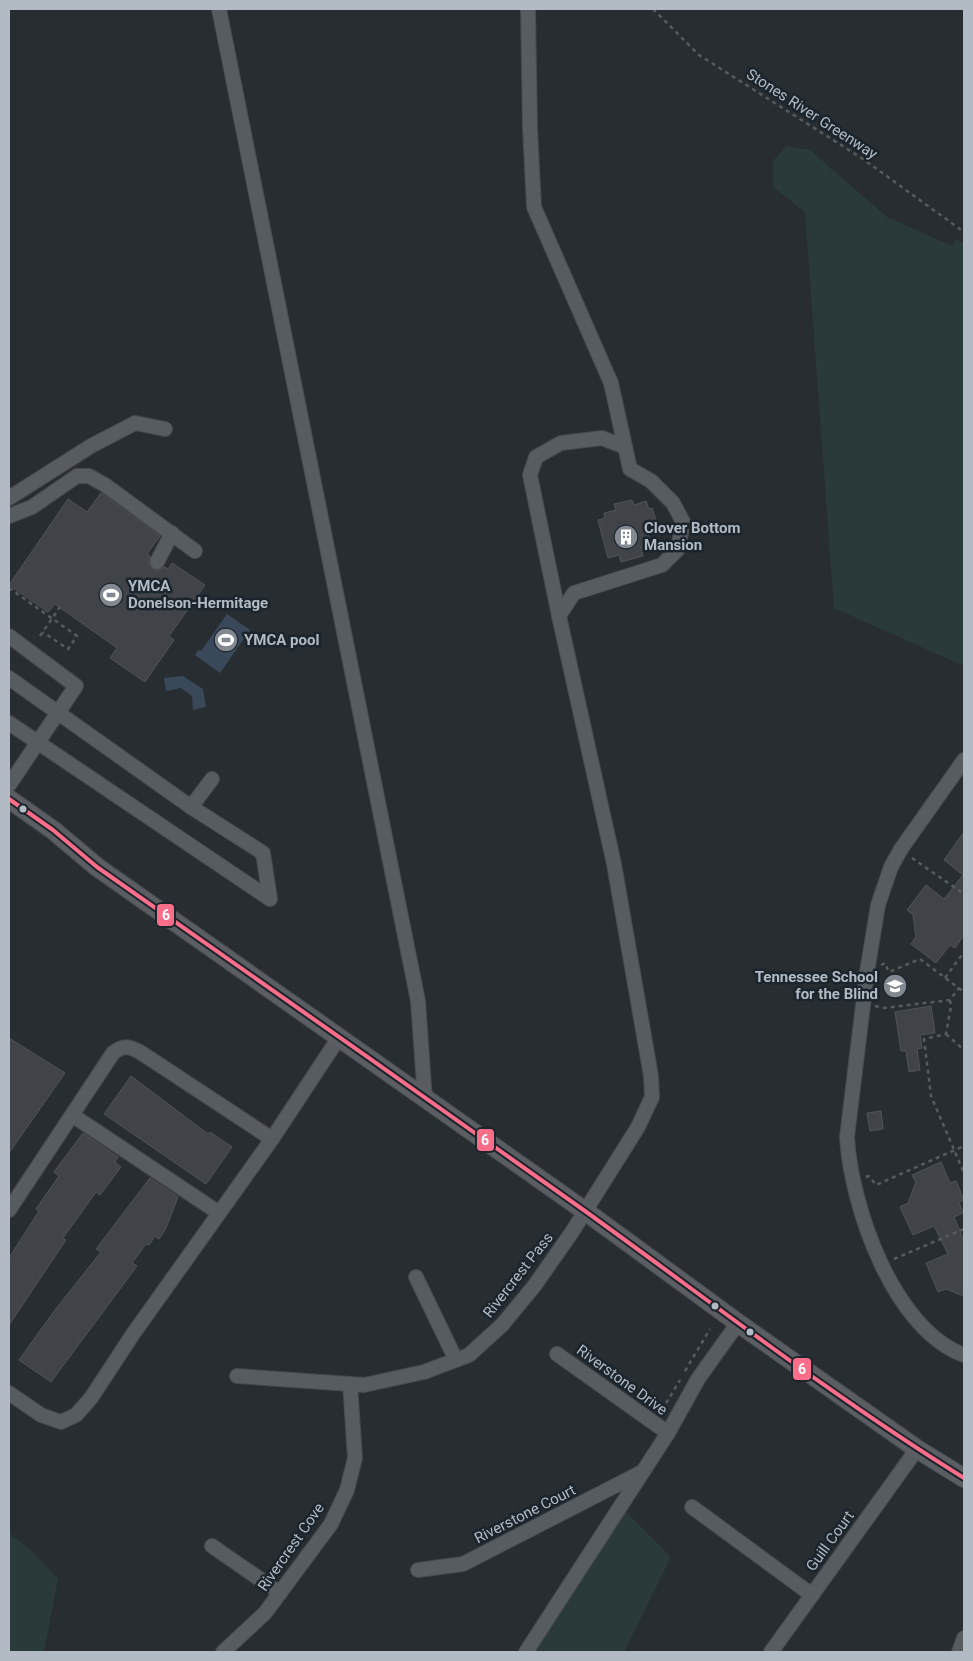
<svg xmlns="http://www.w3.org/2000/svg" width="973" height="1661" font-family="Roboto,sans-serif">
	<rect width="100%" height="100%" fill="#282d32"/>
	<g fill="#2a3a3a">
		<polygon points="787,146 810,150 887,217 952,246 956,239 964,244 964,666 834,608 805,212 774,188 773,161"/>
		<polygon points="620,1506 671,1557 624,1652 523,1652"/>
		<polygon points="9,1533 31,1550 58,1579 44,1652 9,1652"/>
	</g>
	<g fill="#39495a">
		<polygon points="227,614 250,630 220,673 195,655 198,650 201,651"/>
		<polygon points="183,676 203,689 206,707 193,710 192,696 181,688 166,691 164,678"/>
	</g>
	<g fill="#404449" stroke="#4f545a">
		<polygon points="101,493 160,536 147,554 150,556 148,563 153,569 158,571 164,567 168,569 172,563 205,585 169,636 174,640 145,682 110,658 117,648 55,604 48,612 9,585 68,499 87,512"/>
		<polygon points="632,500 634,505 646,501 649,509 652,508 658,527 647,530 651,545 641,547 643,556 621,562 619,555 608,558 598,520 605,518 604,513 616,510 614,504"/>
		<polygon points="964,832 964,935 955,948 950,945 936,963 911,944 916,937 913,915 907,910 926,885 944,899 963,875 944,860"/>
		<polygon points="931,1006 935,1033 920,1035 922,1048 917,1049 920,1070 909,1072 906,1051 901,1051 895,1012"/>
		<polygon points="9,1038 65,1073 9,1153"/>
		<polygon points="131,1076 208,1134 210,1132 232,1147 206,1184 104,1114"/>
		<polygon points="881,1111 883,1129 870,1131 867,1113"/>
		<polygon points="83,1133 118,1157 115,1162 121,1167 100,1195 96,1192 63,1238 66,1240 9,1325 9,1258 39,1211 36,1209 59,1176 54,1172"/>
		<polygon points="941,1162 950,1183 956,1181 964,1200 959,1202 963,1213 954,1217 964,1241 964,1296 946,1289 938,1292 926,1263 948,1254 934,1226 913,1235 900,1207 908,1203 916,1182 912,1175"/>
		<polygon points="150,1178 178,1197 166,1228 159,1239 155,1236 149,1245 146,1244 132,1263 137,1266 51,1382 19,1360 55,1310 101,1252 96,1249"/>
	</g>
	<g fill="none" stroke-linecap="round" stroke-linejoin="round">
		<g stroke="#46494d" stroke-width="16">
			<g id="minor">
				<polyline points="219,9 418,1001 425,1100"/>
				<polyline points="9,498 91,446 135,423 165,429"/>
				<polyline points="9,516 32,507 77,476 89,476 105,485 195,551"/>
				<polyline points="157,562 172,533"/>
				<polyline points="559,616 530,475 536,457 561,443 602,438 625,447"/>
				<polyline points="9,636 76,686 9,785"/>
				<polyline points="9,678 191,807 263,853 270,899 9,723"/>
				<path d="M 964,760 L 901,849 L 891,867 L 878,905 L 867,972 L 847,1137 C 851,1206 893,1329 964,1355"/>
				<polyline points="191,807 212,779"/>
				<polyline points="72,1115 219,1213"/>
				<path d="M 9,1210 L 113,1053 C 123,1045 129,1046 140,1052 L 272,1139"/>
				<polyline points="416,1277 456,1360"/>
				<polyline points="557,1354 668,1433"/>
				<polyline points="237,1376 364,1385 424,1372 469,1355 502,1325 535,1285 572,1232 638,1127 652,1097 651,1076 614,864 559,616 574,593 662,565 678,549 683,522 673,503 651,481 630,469 611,383 534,207 530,128 528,9"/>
				<polyline points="9,1393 41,1415 61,1422 76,1415 91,1398 133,1334 272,1139 338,1039"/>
				<polyline points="692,1507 812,1595"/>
				<polyline points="212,1546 280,1593"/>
				<polyline points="418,1570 463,1564 642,1472"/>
				<polyline points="223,1652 265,1613 331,1524 347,1490 355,1458 350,1384"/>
				<polyline points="526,1652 668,1433 698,1379 738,1323"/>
				<polyline points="771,1652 917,1449"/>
				<polyline points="959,1652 964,1638"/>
			</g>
		</g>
		<g stroke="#454a4f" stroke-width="20">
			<polyline id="major" points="9,799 53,830 97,867 585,1211 738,1323 917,1449 964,1478"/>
		</g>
		<g stroke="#565b5e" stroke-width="2.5" stroke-dasharray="4 4" stroke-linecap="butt">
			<polyline points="653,9 699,55 863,159 964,232"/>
			<polyline points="9,588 77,636 68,649 43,632"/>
			<polyline points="40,636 60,607"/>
			<polyline points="912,858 964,894"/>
			<polyline points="881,965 885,963 889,972 920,959 964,992"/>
			<polyline points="945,978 964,952"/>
			<polyline points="950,1000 951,1006 946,1034 924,1039 931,1096 964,1173"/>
			<polyline points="875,1006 884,1008 950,1000 959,988"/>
			<polyline points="946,1034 964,1050"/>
			<polyline points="866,1177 869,1176 876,1185 964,1146"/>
			<polyline points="894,1259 964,1229"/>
			<polyline points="685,1371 710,1329"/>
			<polyline points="662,1410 680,1380"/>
		</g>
		<use href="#minor" stroke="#575c61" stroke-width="14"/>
		<use href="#major" stroke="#5a5d62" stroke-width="18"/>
		<g stroke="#1c242c" stroke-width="8">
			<path id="bus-1" d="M 9,799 L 53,830 L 97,867 C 260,982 423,1095 585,1211 C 710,1301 833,1397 964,1478"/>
		</g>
		<use href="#bus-1" stroke="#fb6d88" stroke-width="4"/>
	</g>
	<defs>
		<g id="building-disc" transform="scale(1.25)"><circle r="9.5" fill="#828990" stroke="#1c242c"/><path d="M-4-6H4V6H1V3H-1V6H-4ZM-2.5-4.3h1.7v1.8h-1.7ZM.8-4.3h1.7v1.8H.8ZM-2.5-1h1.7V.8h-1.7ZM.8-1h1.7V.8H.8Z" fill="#fff"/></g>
		<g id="stadium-disc" transform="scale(1.25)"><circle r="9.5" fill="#828990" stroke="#1c242c"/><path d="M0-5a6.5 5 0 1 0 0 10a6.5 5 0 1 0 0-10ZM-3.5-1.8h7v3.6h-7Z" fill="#fff"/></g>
		<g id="school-disc" transform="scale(1.25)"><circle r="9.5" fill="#828990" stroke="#1c242c"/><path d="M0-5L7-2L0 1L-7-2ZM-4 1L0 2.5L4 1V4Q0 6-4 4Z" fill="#fff"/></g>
	</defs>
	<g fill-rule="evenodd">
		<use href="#building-disc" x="626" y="537"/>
		<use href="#stadium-disc" x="111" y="595"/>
		<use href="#stadium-disc" x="226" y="640"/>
		<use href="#school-disc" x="895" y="986"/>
	</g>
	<g fill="#b2bac3" stroke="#1c242c" stroke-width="2">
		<circle cx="23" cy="809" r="4.5"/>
		<circle cx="715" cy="1306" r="4.5"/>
		<circle cx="750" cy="1332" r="4.5"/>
	</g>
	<g text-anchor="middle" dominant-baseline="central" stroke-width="5" stroke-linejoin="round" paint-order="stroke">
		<g font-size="15" fill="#b2bac3" stroke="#1c242c">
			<text transform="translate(812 114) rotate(33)">Stones River Greenway</text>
			<text transform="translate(518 1275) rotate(-52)">Rivercrest Pass</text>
			<text transform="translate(622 1380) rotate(36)">Riverstone Drive</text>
			<text transform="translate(525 1514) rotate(-27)">Riverstone Court</text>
			<text transform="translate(830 1541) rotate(-54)">Guill Court</text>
			<text transform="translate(291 1547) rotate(-55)">Rivercrest Cove</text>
		</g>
		<g font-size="15" font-weight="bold" fill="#b2bac3" stroke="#1c242c" text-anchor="start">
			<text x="644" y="528">Clover Bottom<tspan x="644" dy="17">Mansion</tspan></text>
			<text x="128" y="586">YMCA<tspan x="128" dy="17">Donelson-Hermitage</tspan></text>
			<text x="244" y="640">YMCA pool</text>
			<text x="878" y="977" text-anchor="end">Tennessee School<tspan x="878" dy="17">for the Blind</tspan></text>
		</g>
	</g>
	<g stroke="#1c242c" stroke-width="2">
		<rect x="156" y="903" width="19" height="24" rx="5" fill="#fb6d88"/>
		<rect x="476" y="1128" width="19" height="24" rx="5" fill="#fb6d88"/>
		<rect x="792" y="1357" width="20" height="24" rx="5" fill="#fb6d88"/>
	</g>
	<g font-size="14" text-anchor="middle" font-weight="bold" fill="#fff">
		<text x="166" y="920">6</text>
		<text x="485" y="1145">6</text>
		<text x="802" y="1374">6</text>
	</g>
	<rect width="973" height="1661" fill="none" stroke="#b2bac3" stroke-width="20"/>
</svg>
